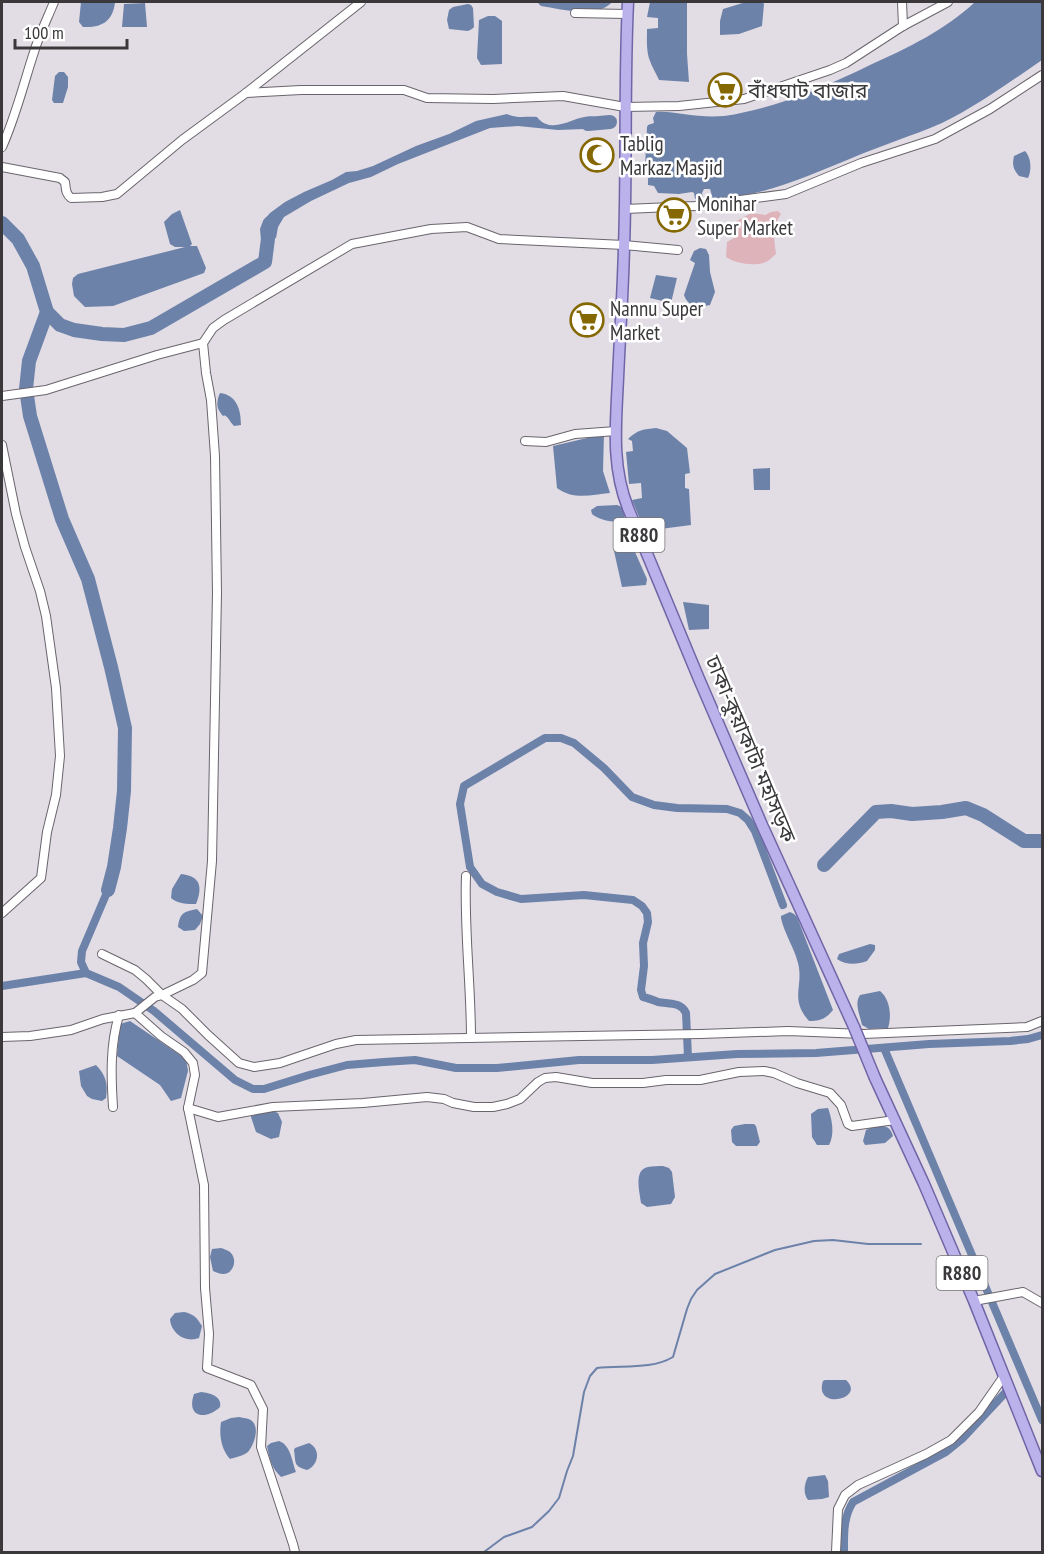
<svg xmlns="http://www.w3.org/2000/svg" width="1044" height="1554" font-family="'PT Sans Narrow','Noto Sans Bengali',sans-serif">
	<rect width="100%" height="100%" fill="#e2dce5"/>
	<path fill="#deb3b9" d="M 778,211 L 781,214 C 772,227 774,239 776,254 C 773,256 771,259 768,261 C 757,267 736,264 726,257 L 727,242 L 736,237 L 738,230 L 735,222 L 751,213 L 765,215 L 771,212 Z"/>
	<g fill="#6c82a9">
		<path d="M 81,2 L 115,2 C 113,21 102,28 83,27 L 79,22 Z"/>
		<path d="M 537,2 L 612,2 C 598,19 560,9 541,6 Z"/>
		<path d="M 650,2 L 687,2 L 687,54 L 689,82 L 659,80 C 656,73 652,67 650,61 C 646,51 647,39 647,29 L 658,28 L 658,18 L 647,17 Z"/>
		<polygon points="746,2 762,2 764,4 762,26 739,34 720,35 720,21 723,9"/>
		<path d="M 975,2 L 1042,2 L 1042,60 C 1010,82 977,106 942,123 C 912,136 882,145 852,158 C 808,176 762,197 713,199 L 710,189 L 704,189 L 702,193 L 703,198 L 695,199 L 694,193 L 692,192 L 679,194 L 658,193 L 654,186 L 648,185 L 648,178 L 653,176 L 652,169 L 645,167 L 647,127 L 648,125 L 654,123 L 653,118 L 656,112 C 665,111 674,113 683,114 C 697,116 710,117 724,116 C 776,108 823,88 870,65 C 908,48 945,30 975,2 Z"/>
		<polygon points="145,3 147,27 122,27 124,4"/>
		<polygon points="468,4 471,5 473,8 474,27 472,29 468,31 449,29 447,20 449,10 453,7"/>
		<polygon points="488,16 495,16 502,21 502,64 481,65 477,58 479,20"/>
		<polygon points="59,72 64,72 68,77 68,87 63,103 54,103 52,100 55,76"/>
		<path d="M 507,114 C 518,119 526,116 537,117 C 556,141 584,104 601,121 L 606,121 L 606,125 L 601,124 L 594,128 L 584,129 L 558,130 L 518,126 L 490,128 L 398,164 L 371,177 L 349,183 L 311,201 L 284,217 L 278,227 L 276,238 L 261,240 L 260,229 L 263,221 L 270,213 L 285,202 L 304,192 L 332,180 L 346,172 L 357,171 L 373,166 L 416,146 L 449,134 L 476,121 Z"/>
		<path d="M 1025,151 C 1031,157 1032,170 1028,178 L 1019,176 C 1013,169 1012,165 1014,156 Z"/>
		<polygon points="180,210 192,244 190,246 197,246 206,268 204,273 113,306 85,307 74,296 72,284 73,278 78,274 185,247 175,247 170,244 164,222 172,214"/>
		<path d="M 700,248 L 706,249 L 709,255 L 710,272 L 715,292 L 710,305 C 698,308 688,307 684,295 L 695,263 L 690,260 L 694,251 Z"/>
		<polygon points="656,275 677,278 671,303 650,298"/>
		<path d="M 220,393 C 237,395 241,410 241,425 L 234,426 C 232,424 230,421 228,418 C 222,412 225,420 220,412 C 216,407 217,399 220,393 Z"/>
		<path d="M 656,428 L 667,431 L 687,448 L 690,473 L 685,474 L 685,488 L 689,489 L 691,525 L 645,531 L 632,500 L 642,498 L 641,483 L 629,484 L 626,452 L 633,451 L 632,441 L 628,439 C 637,430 644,429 656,428 Z"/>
		<path d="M 604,434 L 603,471 L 610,493 C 591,495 573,500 557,488 L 553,446 Z"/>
		<polygon points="770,468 770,490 754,490 753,469"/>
		<path d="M 617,505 C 624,507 629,515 621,520 C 612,524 598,519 592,514 L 591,510 L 597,506 Z"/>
		<polygon points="619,546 630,546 635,552 647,579 646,585 622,587 614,551 616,548"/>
		<polygon points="683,602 709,605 709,629 689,630"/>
		<path d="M 181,874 C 200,876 203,886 196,904 C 187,904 178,904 171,898 L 172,889 Z"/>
		<path d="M 197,909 L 203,916 L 200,924 L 195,930 L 184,931 L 178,927 C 180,912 184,912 197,909 Z"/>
		<path d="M 790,912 L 794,914 L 797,917 L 833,1010 C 826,1019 820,1021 809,1021 C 789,998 804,987 798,963 C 794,947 784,933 781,918 L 781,916 Z"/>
		<path d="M 870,944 L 875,945 L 875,950 L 867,961 C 856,965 846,965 837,959 L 839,954 Z"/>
		<path d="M 880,991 C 890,999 892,1016 888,1028 L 869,1029 L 862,1025 C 860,1015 854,1004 860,995 Z"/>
		<polygon points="130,1021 186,1059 188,1071 181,1098 171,1101 160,1085 117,1056 120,1024"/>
		<path d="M 96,1065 C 106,1075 108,1084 106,1098 L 102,1101 L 92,1099 L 87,1096 L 81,1086 L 79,1071 Z"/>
		<path d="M 828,1108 C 832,1119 835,1134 829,1145 L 817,1145 L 812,1137 L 811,1114 L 818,1109 Z"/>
		<polygon points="270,1110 278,1113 282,1122 279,1137 271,1139 256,1132 251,1117 251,1116"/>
		<polygon points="745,1124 754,1124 756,1126 760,1142 757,1146 736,1146 732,1142 731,1130 734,1126"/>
		<path d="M 874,1126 C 884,1126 890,1125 893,1136 L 885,1143 L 865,1145 L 863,1141 L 866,1130 Z"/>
		<path d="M 663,1166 L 669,1168 L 672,1172 L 675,1197 L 671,1204 L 647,1207 L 641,1203 C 640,1192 633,1170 648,1167 C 653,1166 659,1166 663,1166 Z"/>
		<path d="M 221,1248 C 222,1248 229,1251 230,1252 C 238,1259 234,1274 223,1274 C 220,1274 216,1272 213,1271 L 210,1257 L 212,1249 Z"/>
		<path d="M 184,1312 C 194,1314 197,1318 202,1326 L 199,1338 C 186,1343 171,1334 170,1319 L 175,1313 Z"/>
		<path d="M 825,1380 L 846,1380 C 867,1399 813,1411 823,1381 Z"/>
		<path d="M 201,1392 C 210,1393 222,1396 220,1407 C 205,1421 186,1417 194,1394 Z"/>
		<path d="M 239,1417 C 243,1418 249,1418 252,1421 C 260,1428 254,1445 248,1452 C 243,1456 236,1457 230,1459 C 221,1449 219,1435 221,1422 L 231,1418 Z"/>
		<path d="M 279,1441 C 291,1445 292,1462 296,1472 L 281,1477 C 271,1467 270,1460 267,1446 L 271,1443 Z"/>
		<path d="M 309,1443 C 321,1449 319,1465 307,1470 C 293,1466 296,1463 294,1450 L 295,1448 Z"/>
		<path d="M 825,1475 L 828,1481 L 829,1497 L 822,1499 L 808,1500 C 803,1494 804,1484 808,1477 Z"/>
	</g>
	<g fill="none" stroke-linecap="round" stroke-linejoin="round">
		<path stroke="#6c82a9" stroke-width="2" d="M 484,1552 L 504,1537 L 532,1527 L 549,1511 L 559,1498 L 567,1471 L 573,1456 L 584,1392 L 590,1376 L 597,1368 C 622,1365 651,1370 673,1357 L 687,1309 L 691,1299 L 697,1290 L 715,1274 L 775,1250 L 814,1241 L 833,1240 L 868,1244 L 921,1244"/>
		<g stroke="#6c82a9" stroke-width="8">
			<polyline points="108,890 82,951 81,962 86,973 119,987 154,1011 235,1080 253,1089 264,1089 309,1075 347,1065 384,1062 415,1060 456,1068 497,1068 579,1060 652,1060 737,1054 816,1053 929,1044 1010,1041 1028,1039 1042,1035"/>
			<polyline points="2,986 86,973"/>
			<polyline points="884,1048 1042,1420"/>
			<path d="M 688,1057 L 686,1013 C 681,1002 669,1004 658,1002 C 653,1000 648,998 643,997 L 641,990 L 644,966 L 643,943 L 648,922 L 647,913 L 642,906 L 633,900 L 623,899 L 584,895 L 521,899 L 497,892 L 482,884 L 470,867 L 460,804 L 464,786 L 545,738 L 561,738 L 574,743 L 604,768 L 632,797 L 654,805 L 677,808 L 727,809 L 740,813 L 748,820 L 755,831 L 783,905"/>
			<path d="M 844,1552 C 844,1534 843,1518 853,1502 L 946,1452 L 962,1439 L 1005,1393"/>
		</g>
		<g stroke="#6c82a9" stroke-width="14">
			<polyline points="588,124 610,122"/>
			<polyline points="2,223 18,239 33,266 47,312 29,361 26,389 30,416 62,519 88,579 111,667 125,728 124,791 120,828 114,867 108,890"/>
			<polyline points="47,312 60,325 74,330 102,334 124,335 151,328 265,262 270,223"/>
			<polyline points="824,865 876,812 891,811 912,814 942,812 966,808 983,815 1024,841 1042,841"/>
		</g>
		<g stroke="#6a656d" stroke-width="10">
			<g id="minor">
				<polyline points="902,2 903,26"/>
				<polyline points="575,13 627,14"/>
				<polyline points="246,93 301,90 404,90 427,98 493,99 563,96 625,107 679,106 744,99 830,70 846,63 903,26 948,2"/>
				<path d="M 2,147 C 16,116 24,82 35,49 C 40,33 48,17 54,2"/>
				<path d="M 2,167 L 60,178 L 65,182 C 66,188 65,193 71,198 L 102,197 L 117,194 L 182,140 L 246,93 L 361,2"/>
				<polyline points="625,209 695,206 786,194 861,163 935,139 990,109 1042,75"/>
				<polyline points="2,396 46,390 157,355 203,343 213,328 224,320 352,244 431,229 467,227 499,239 624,245 678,250"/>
				<polyline points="525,441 546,442 575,434 616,431"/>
				<polyline points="2,445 16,514 25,547 40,591 46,616 56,688 60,756 56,795 47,832 41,878 2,913"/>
				<path d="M 466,876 C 464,930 471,984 471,1038"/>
				<polyline points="102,954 135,970 146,979 162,995 182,1009 208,1035 239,1063 254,1067 280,1063 336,1044 356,1040 701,1034 788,1031 863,1034 1027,1027 1042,1021"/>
				<polyline points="135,1013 161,1036 184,1052 193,1063 195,1075 188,1108 218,1117 273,1107 363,1103 427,1097 444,1099 453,1103 474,1107 493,1107 507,1104 520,1099 538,1082 545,1078 556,1077 592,1083 643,1083 666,1080 700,1080 739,1072 764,1071 774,1073 797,1083 830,1093 841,1105 848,1124 852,1126 895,1120"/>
				<polyline points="2,1037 30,1036 71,1030 103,1019 135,1013 155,997 162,995 193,980 202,973 212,861 217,593 215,456 211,400 206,373 203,343"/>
				<path d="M 113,1107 C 111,1076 110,1045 119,1015"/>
				<polyline points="188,1108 204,1185 205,1288 209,1334 207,1368 251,1385 263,1409 261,1447 293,1544 295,1552"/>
				<polyline points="974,1301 1023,1292 1042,1303"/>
				<polyline points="836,1552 838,1509 845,1495 858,1485 926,1454 951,1440 979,1412 1004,1376"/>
			</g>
		</g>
		<g stroke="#7066a6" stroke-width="13">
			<g id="major">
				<path d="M 628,2 C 624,83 627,165 624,247 C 623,290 620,334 618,378 C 616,423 611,465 628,508 L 699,679 L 762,825 L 854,1027"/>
				<polyline points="875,1078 924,1184 974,1301 1042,1471"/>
			</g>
		</g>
		<use href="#minor" stroke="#fff" stroke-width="8"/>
		<use href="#major" stroke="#bbb2ec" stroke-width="10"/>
		<g stroke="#7066a6" stroke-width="13" stroke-linecap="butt">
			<polyline id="major-bridge" points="854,1027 875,1078"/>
		</g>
		<use href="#major-bridge" stroke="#bbb2ec" stroke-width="10"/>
	</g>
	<defs>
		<g id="supermarket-ring" transform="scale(1.725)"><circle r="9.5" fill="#fff" stroke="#856802" stroke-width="1.5"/><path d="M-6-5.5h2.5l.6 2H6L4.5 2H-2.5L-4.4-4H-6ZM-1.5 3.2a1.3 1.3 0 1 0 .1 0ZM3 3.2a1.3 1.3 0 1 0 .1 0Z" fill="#856802"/></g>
		<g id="mosque-ring" transform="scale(1.725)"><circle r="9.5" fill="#fff" stroke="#856802" stroke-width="1.5"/><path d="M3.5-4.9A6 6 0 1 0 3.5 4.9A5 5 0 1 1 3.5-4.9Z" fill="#856802"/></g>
	</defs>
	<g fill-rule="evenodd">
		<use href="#supermarket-ring" x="725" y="90"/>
		<use href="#mosque-ring" x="597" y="155"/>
		<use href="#supermarket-ring" x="674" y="215"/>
		<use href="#supermarket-ring" x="587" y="320"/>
	</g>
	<g text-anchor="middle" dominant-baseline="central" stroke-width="5" stroke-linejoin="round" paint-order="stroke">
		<g fill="#fff" stroke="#757476" stroke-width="1.5">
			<rect x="613.5" y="518" width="51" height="34" rx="4.5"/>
			<rect x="936.5" y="1256" width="51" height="34" rx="4.5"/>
		</g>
		<g font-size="20" font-weight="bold" fill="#3a383b">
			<text x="639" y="535">R880</text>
			<text x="962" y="1273">R880</text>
		</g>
		<g font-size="21" fill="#3a383b" stroke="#fff" text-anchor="start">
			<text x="748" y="90">বাঁধঘাট বাজার</text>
			<text x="620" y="143">Tablig<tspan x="620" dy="24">Markaz Masjid</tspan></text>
			<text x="697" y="203">Monihar<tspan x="697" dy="24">Super Market</tspan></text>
			<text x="610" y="308">Nannu Super<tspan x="610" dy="24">Market</tspan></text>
		</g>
		<g font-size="21" fill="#3a383b" stroke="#fff">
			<text transform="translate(751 749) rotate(67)">ঢাকা-কুয়াকাটা মহাসড়ক</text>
		</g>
	</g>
	<rect width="1044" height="1554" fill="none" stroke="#3a383b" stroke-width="6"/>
	<path d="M15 39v9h112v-9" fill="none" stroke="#3a383b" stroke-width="3"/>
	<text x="24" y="39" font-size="18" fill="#3a383b" stroke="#ffffff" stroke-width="4.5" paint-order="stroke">100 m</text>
</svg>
